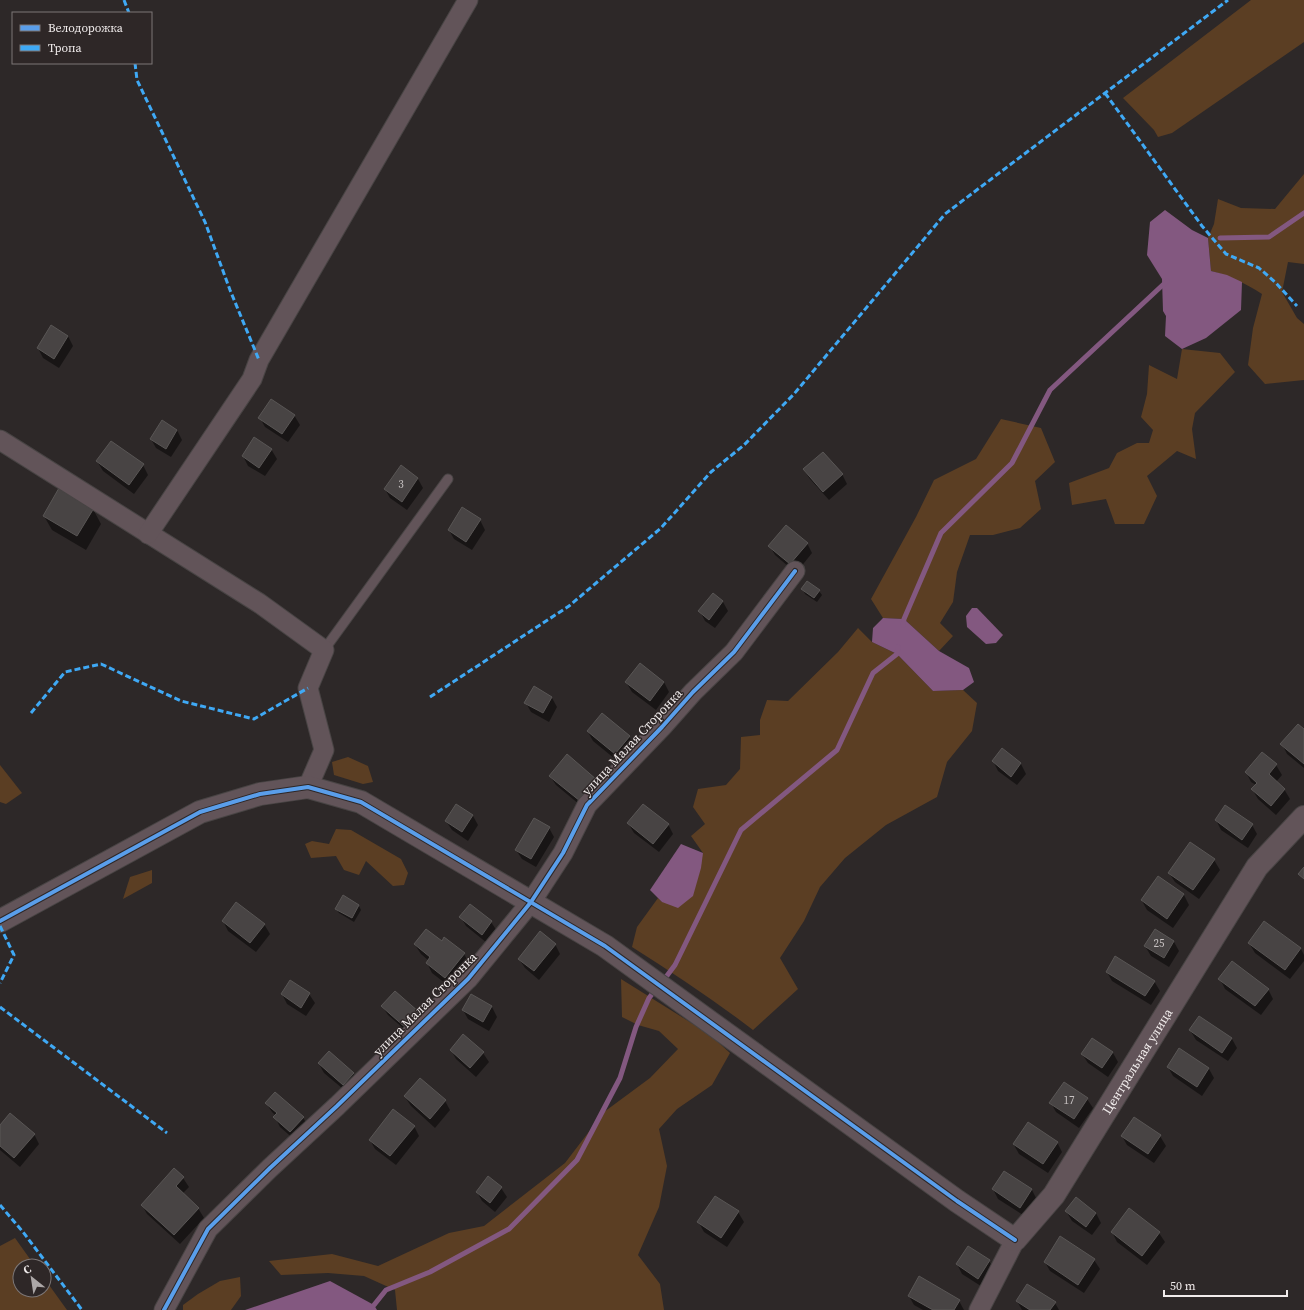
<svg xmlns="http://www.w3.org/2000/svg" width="1304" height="1310" font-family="'Source Serif 4',serif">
	<rect width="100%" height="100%" fill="#2d2828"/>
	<g fill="#5b3e23">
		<polygon points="1251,0 1304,0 1304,42 1172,133 1158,137 1154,130 1123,98"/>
		<path d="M 1304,174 L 1304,264 L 1288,262 L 1282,292 L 1297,318 L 1304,324 L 1304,380 L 1265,384 L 1248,365 L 1253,328 L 1262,294 C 1245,283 1230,276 1211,271 L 1208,238 L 1214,224 L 1218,199 L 1241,208 L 1275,209 Z"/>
		<polygon points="1182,349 1220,353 1235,372 1195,413 1192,429 1196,459 1177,451 1147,476 1157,496 1144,524 1115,524 1106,499 1072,505 1069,483 1109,468 1117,453 1137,443 1149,443 1153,430 1141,417 1147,394 1149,365 1177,379"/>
		<polygon points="1001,419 1041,428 1055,462 1035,481 1041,509 1020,528 993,535 970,535 957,572 953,602 940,623 953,636 939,651 904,619 883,618 871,599 916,517 934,480 976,459"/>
		<path d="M 858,628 L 872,642 L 897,654 L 933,691 L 963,690 L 977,703 L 972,731 L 947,762 L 937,797 L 886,825 L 845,858 L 820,887 L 804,921 L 780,958 L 798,989 L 753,1030 C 714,1000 673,973 632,947 L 637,927 L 658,898 L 662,902 L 703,853 L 691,836 L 705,824 L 693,807 L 698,789 L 726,785 L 740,769 L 741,737 L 760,735 L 760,720 L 767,700 L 788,701 L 838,652 Z"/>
		<polygon points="348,757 368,766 373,782 363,784 334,775 332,762"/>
		<polygon points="0,765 22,793 6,804 0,802"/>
		<polygon points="336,829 351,830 401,859 408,873 404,885 393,886 366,861 359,875 344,870 336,856 311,858 305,844 312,841 329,844"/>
		<polygon points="152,870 152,883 123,899 130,877"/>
		<polygon points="621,979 709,1034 730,1053 712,1085 677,1109 659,1129 667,1166 659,1207 638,1255 660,1284 664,1310 397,1310 395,1290 364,1276 328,1273 281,1275 269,1261 332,1254 378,1266 449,1233 484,1226 565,1163 604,1112 650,1078 678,1049 659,1031 638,1025 622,1017"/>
		<polygon points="15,1238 35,1266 20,1266 20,1290 44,1290 44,1278 67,1310 0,1310 0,1246"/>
		<polygon points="240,1277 241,1296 231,1310 183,1310 183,1305 198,1294 220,1281"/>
	</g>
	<g fill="#835880">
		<polygon points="1165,210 1192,230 1208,238 1211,271 1227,275 1242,282 1241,310 1206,338 1182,349 1165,336 1166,316 1163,311 1162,279 1147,255 1150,222"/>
		<polygon points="972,608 977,608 1003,635 996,643 986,644 967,627 966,616"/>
		<polygon points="883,618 904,619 939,651 969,668 974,682 963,690 933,691 897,654 872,642 873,628"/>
		<polygon points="681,844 703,853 701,868 693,896 678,908 662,902 650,890"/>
		<polygon points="330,1281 374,1305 377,1310 245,1310"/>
	</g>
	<g fill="#0007">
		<polygon points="68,336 73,346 59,368 43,358 38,348"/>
		<polygon points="294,415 300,425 288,442 265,427 260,418"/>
		<polygon points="162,421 177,430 182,440 171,457 156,448 151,439"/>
		<polygon points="271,449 277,459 265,476 248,466 243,456"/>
		<polygon points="97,461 143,465 148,475 134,494 103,471"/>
		<polygon points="401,467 418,479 423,488 407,510 390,498 385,489"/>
		<polygon points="804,470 842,474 847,484 829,500 810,479"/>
		<polygon points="93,509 101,524 86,550 52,530 44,516"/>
		<polygon points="480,520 485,530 472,550 454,539 449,530"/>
		<polygon points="807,543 812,553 796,573 775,555 770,546"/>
		<polygon points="803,589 819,591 822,595 817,602 805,594"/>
		<polygon points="713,594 723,602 728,611 715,628 705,621 700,611"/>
		<polygon points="626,682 664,682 669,692 656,710 632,692"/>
		<polygon points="534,688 552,698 557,707 549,722 531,712 526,703"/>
		<polygon points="1304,730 1304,768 1287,754 1282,744"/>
		<polygon points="588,732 629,736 634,746 620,763 593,741"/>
		<polygon points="1002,749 1021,764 1026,774 1017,785 998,771 993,761"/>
		<polygon points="1262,753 1276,765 1282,775 1276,782 1284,789 1290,799 1276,815 1258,799 1252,789 1256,785 1251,782 1246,772"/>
		<polygon points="567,756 597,781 602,790 586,810 556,785 550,776"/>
		<polygon points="456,805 473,816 478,825 468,841 452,830 446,821"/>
		<polygon points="1216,820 1252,825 1257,834 1248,848 1221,830"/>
		<polygon points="628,823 668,824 673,834 659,852 634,833"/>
		<polygon points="549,828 554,837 536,867 522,859 516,850"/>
		<polygon points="1190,843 1214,860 1220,870 1199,899 1175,882 1169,873"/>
		<polygon points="1158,877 1184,895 1189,905 1173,928 1147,910 1142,901"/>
		<polygon points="359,906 361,910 354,922 339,913 336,909"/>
		<polygon points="461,917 491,922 497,931 487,943 466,926"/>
		<polygon points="223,921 264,924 270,934 256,952 228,931"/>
		<polygon points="1265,922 1301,949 1304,955 1304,961 1290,979 1255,953 1249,943"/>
		<polygon points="442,942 464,954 469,963 450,987 432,973 427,963 429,961 421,954 415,945"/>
		<polygon points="1174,942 1179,951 1169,967 1151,956 1145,946"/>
		<polygon points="555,944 560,954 539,980 525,968 519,959"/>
		<polygon points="1107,972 1154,981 1160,991 1151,1005 1112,981"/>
		<polygon points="1220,979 1268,989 1273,999 1261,1015 1225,989"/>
		<polygon points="395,992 419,1013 424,1022 412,1036 388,1015 382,1006"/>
		<polygon points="282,994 309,994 315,1003 306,1016 287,1004"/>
		<polygon points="471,995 492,1007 497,1017 489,1031 468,1019 463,1010"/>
		<polygon points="1199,1017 1232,1039 1237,1048 1228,1061 1196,1040 1190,1030"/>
		<polygon points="463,1036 483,1053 489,1062 476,1077 456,1059 451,1050"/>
		<polygon points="1179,1050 1209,1069 1214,1078 1202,1096 1173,1076 1168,1067"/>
		<polygon points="1113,1053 1118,1062 1108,1077 1088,1063 1082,1054"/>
		<polygon points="319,1064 353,1073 359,1083 349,1094 324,1073"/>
		<polygon points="405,1097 445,1101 450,1110 435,1128 411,1106"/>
		<polygon points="1087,1099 1093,1108 1079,1128 1056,1112 1051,1103"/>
		<polygon points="266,1103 303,1117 308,1127 296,1141 280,1127 275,1117 276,1116 272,1112"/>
		<polygon points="0,1126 34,1134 39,1144 20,1167 0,1150"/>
		<polygon points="414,1126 419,1136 396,1165 375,1149 370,1140"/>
		<polygon points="1122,1136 1160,1136 1166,1146 1154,1163 1127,1145"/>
		<polygon points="1057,1142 1062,1152 1048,1173 1019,1154 1014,1145"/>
		<polygon points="174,1169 183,1178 189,1187 182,1194 198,1208 204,1218 180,1244 147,1214 142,1205"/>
		<polygon points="1004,1172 1032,1190 1037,1200 1026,1217 998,1199 993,1189"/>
		<polygon points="501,1188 507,1197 495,1212 482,1201 477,1192"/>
		<polygon points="716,1197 738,1212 744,1222 727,1247 704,1232 699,1223"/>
		<polygon points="1066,1211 1096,1213 1101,1223 1092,1235 1072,1221"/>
		<polygon points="1112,1232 1159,1233 1165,1242 1147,1265 1117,1242"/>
		<polygon points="1094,1260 1100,1269 1084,1293 1050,1271 1045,1262"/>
		<polygon points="989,1261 995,1271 984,1288 962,1274 957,1264"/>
		<polygon points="909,1296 959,1301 964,1310 923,1310 914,1305"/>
		<polygon points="1017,1301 1055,1303 1059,1310 1022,1310"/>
	</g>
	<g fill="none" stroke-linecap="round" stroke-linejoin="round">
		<g stroke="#835880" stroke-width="5">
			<polyline points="1220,238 1269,237 1304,213"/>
			<polyline points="903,625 904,619 941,533 1012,463 1050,390 1167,281"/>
			<polyline points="663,981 675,965 741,830 837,750 873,673 897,654 898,647"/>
			<polyline points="374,1305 386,1290 430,1272 509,1229 577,1160 620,1078 636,1027 649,998 656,989"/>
		</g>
	</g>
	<g fill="#484444" stroke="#595655">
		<polygon points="51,325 68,336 54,359 37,348"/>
		<polygon points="271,399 295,415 282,434 258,418"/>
		<polygon points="162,420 177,430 166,449 150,439"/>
		<polygon points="254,437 272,449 259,468 242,456"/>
		<polygon points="111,441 144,464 129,485 96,461"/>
		<polygon points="823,452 843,474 823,492 803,469"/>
		<polygon points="401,465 418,478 402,502 384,489"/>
		<polygon points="59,488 94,508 77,536 43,516"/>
		<polygon points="462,507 481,519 466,542 448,530"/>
		<polygon points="786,525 808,543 790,564 768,546"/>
		<polygon points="807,581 820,590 814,598 801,589"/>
		<polygon points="713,593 723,601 709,620 698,611"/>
		<polygon points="640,663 664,682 650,701 625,682"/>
		<polygon points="534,686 552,697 543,713 524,703"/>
		<polygon points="602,713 630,736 615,754 587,731"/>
		<polygon points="1298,724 1304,729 1304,764 1280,744"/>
		<polygon points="1002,748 1021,763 1011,777 992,761"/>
		<polygon points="1262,752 1277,764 1269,774 1285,789 1271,806 1251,789 1257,783 1245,772"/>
		<polygon points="567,754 597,780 580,801 549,776"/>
		<polygon points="456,804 473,815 462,832 445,821"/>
		<polygon points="643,804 669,824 653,844 627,823"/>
		<polygon points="1225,805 1253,824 1242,840 1215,820"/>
		<polygon points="534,818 550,827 531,859 515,850"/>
		<polygon points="1190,842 1215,859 1193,890 1168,873"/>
		<polygon points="1304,867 1304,879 1298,874"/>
		<polygon points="1158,876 1184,894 1167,919 1141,900"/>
		<polygon points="343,895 359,905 352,918 335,909"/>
		<polygon points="236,902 265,924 250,943 222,921"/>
		<polygon points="470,904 492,921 482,935 459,917"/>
		<polygon points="1264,921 1301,948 1285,970 1248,943"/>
		<polygon points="426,929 442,941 444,937 465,953 445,978 426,963 430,957 414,944"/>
		<polygon points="1155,929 1174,941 1164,958 1144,946"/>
		<polygon points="540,931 556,944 534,971 518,959"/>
		<polygon points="1115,956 1155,981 1145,996 1106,972"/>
		<polygon points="1232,961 1269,989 1255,1006 1218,979"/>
		<polygon points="290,980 310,993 301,1008 281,994"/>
		<polygon points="395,991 419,1012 406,1028 381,1006"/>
		<polygon points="471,994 492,1006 483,1022 462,1010"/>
		<polygon points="1199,1016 1232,1038 1222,1053 1189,1030"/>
		<polygon points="463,1034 484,1052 470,1068 450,1050"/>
		<polygon points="1092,1038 1113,1052 1102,1068 1081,1054"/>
		<polygon points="1179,1048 1209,1068 1197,1087 1167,1067"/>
		<polygon points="329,1051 354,1073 343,1085 318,1063"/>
		<polygon points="420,1078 446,1100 430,1119 404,1096"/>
		<polygon points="1064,1082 1088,1098 1074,1119 1049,1103"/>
		<polygon points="275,1092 304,1117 290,1132 273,1117 277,1113 265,1103"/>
		<polygon points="393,1109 415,1126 390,1156 369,1140"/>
		<polygon points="10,1113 35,1134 14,1158 0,1146 0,1125"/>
		<polygon points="1134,1117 1161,1135 1148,1154 1121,1136"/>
		<polygon points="1028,1122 1058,1142 1043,1164 1013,1144"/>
		<polygon points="174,1168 184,1177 176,1186 199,1208 174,1235 141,1205"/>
		<polygon points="1004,1171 1032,1189 1020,1208 992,1189"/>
		<polygon points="488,1176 502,1187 490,1203 476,1192"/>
		<polygon points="715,1196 739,1211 721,1238 697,1222"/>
		<polygon points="1076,1197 1096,1213 1086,1227 1065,1211"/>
		<polygon points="1129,1208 1160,1232 1142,1256 1111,1232"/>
		<polygon points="1060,1236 1095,1259 1078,1285 1044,1262"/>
		<polygon points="968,1246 990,1260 978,1279 956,1264"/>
		<polygon points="919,1276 960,1300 954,1310 933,1310 908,1296"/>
		<polygon points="1027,1284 1056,1302 1050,1310 1030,1310 1016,1301"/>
	</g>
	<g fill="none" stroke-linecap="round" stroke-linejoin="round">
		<g stroke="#484444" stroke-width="11">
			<polyline id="service" points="324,650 448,479"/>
		</g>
		<g stroke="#484444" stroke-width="21">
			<g id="minor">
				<polyline points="0,440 259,603 324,650 308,688 324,750 308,787"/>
				<polyline points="148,534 252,379 259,360 468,0"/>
				<polyline points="164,1310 208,1229 270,1168 337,1106 468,979 531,902 563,853 587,805 662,727 693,692 734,652 795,571"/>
				<polyline points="979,1310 1015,1240"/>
			</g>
		</g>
		<g stroke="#484444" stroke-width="24">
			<g id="tertiary">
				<path id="s1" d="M 0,921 L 200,812 L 260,794 L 308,787 L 361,802 L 605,946 L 957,1201 L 1015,1240 L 1054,1195 L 1257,867 L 1304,817"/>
			</g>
		</g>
		<use href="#service" stroke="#625459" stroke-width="9"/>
		<use href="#minor" stroke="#625459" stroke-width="19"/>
		<use href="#tertiary" stroke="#625459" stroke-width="22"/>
		<g stroke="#3fa9f5" stroke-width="3" stroke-dasharray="6 3" stroke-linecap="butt">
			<polyline points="124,0 129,13"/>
			<polyline points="135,63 137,80 205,222 230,290 259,360"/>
			<polyline points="1105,93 1202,226 1226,254 1259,268 1276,283 1297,306"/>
			<polyline points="430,697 569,606 661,528 711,472 744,445 794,394 945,214 1228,0"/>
			<polyline points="31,713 65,672 101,664 181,701 254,719 308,688"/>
			<polyline points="0,926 14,955 0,983"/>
			<polyline points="0,1007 167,1133"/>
			<polyline points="0,1205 23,1232 82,1310"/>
		</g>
		<g stroke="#2e2727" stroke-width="6">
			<g id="cycleway">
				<polyline points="0,921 200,812 260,794 308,787 361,802 605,946 957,1201 1015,1240"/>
				<polyline points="164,1310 208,1229 270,1168 337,1106 468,979 531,902 563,853 587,805 662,727 693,692 734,652 795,571"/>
			</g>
		</g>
		<use href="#cycleway" stroke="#5a9eea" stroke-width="4"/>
	</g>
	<g text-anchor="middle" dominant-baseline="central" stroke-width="3" stroke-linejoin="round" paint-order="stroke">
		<g font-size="11" fill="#c7c2c2">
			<text x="401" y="484">3</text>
			<text x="1159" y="943">25</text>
			<text x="1069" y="1100">17</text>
		</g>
		<g font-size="13" fill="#f1ecec" stroke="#2e2727">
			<text transform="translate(632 742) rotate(-47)">улица Малая Сторонка</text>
			<text transform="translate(425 1004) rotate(-45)">улица Малая Сторонка</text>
			<text stroke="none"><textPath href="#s1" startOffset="1399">Центральная улица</textPath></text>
		</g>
	</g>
	<rect x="12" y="12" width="140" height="52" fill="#2e2727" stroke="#7c7676"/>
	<rect x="20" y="25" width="20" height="6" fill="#5a9eea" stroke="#7c7676"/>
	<text x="48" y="32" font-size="12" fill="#f1ecec">Велодорожка</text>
	<rect x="20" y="45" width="20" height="6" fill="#3fa9f5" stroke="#7c7676"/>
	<text x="48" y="52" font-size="12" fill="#f1ecec">Тропа</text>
	<g transform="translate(32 1278) rotate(330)"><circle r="19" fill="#2e2727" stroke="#7c7676"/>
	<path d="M0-3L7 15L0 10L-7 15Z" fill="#aca7a7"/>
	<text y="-6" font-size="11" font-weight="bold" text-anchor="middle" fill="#f1ecec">С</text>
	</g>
	<path d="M1164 1290v6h123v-6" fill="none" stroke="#f1ecec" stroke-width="2"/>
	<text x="1170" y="1290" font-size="12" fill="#f1ecec" stroke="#2e2727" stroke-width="3" paint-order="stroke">50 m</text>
</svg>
